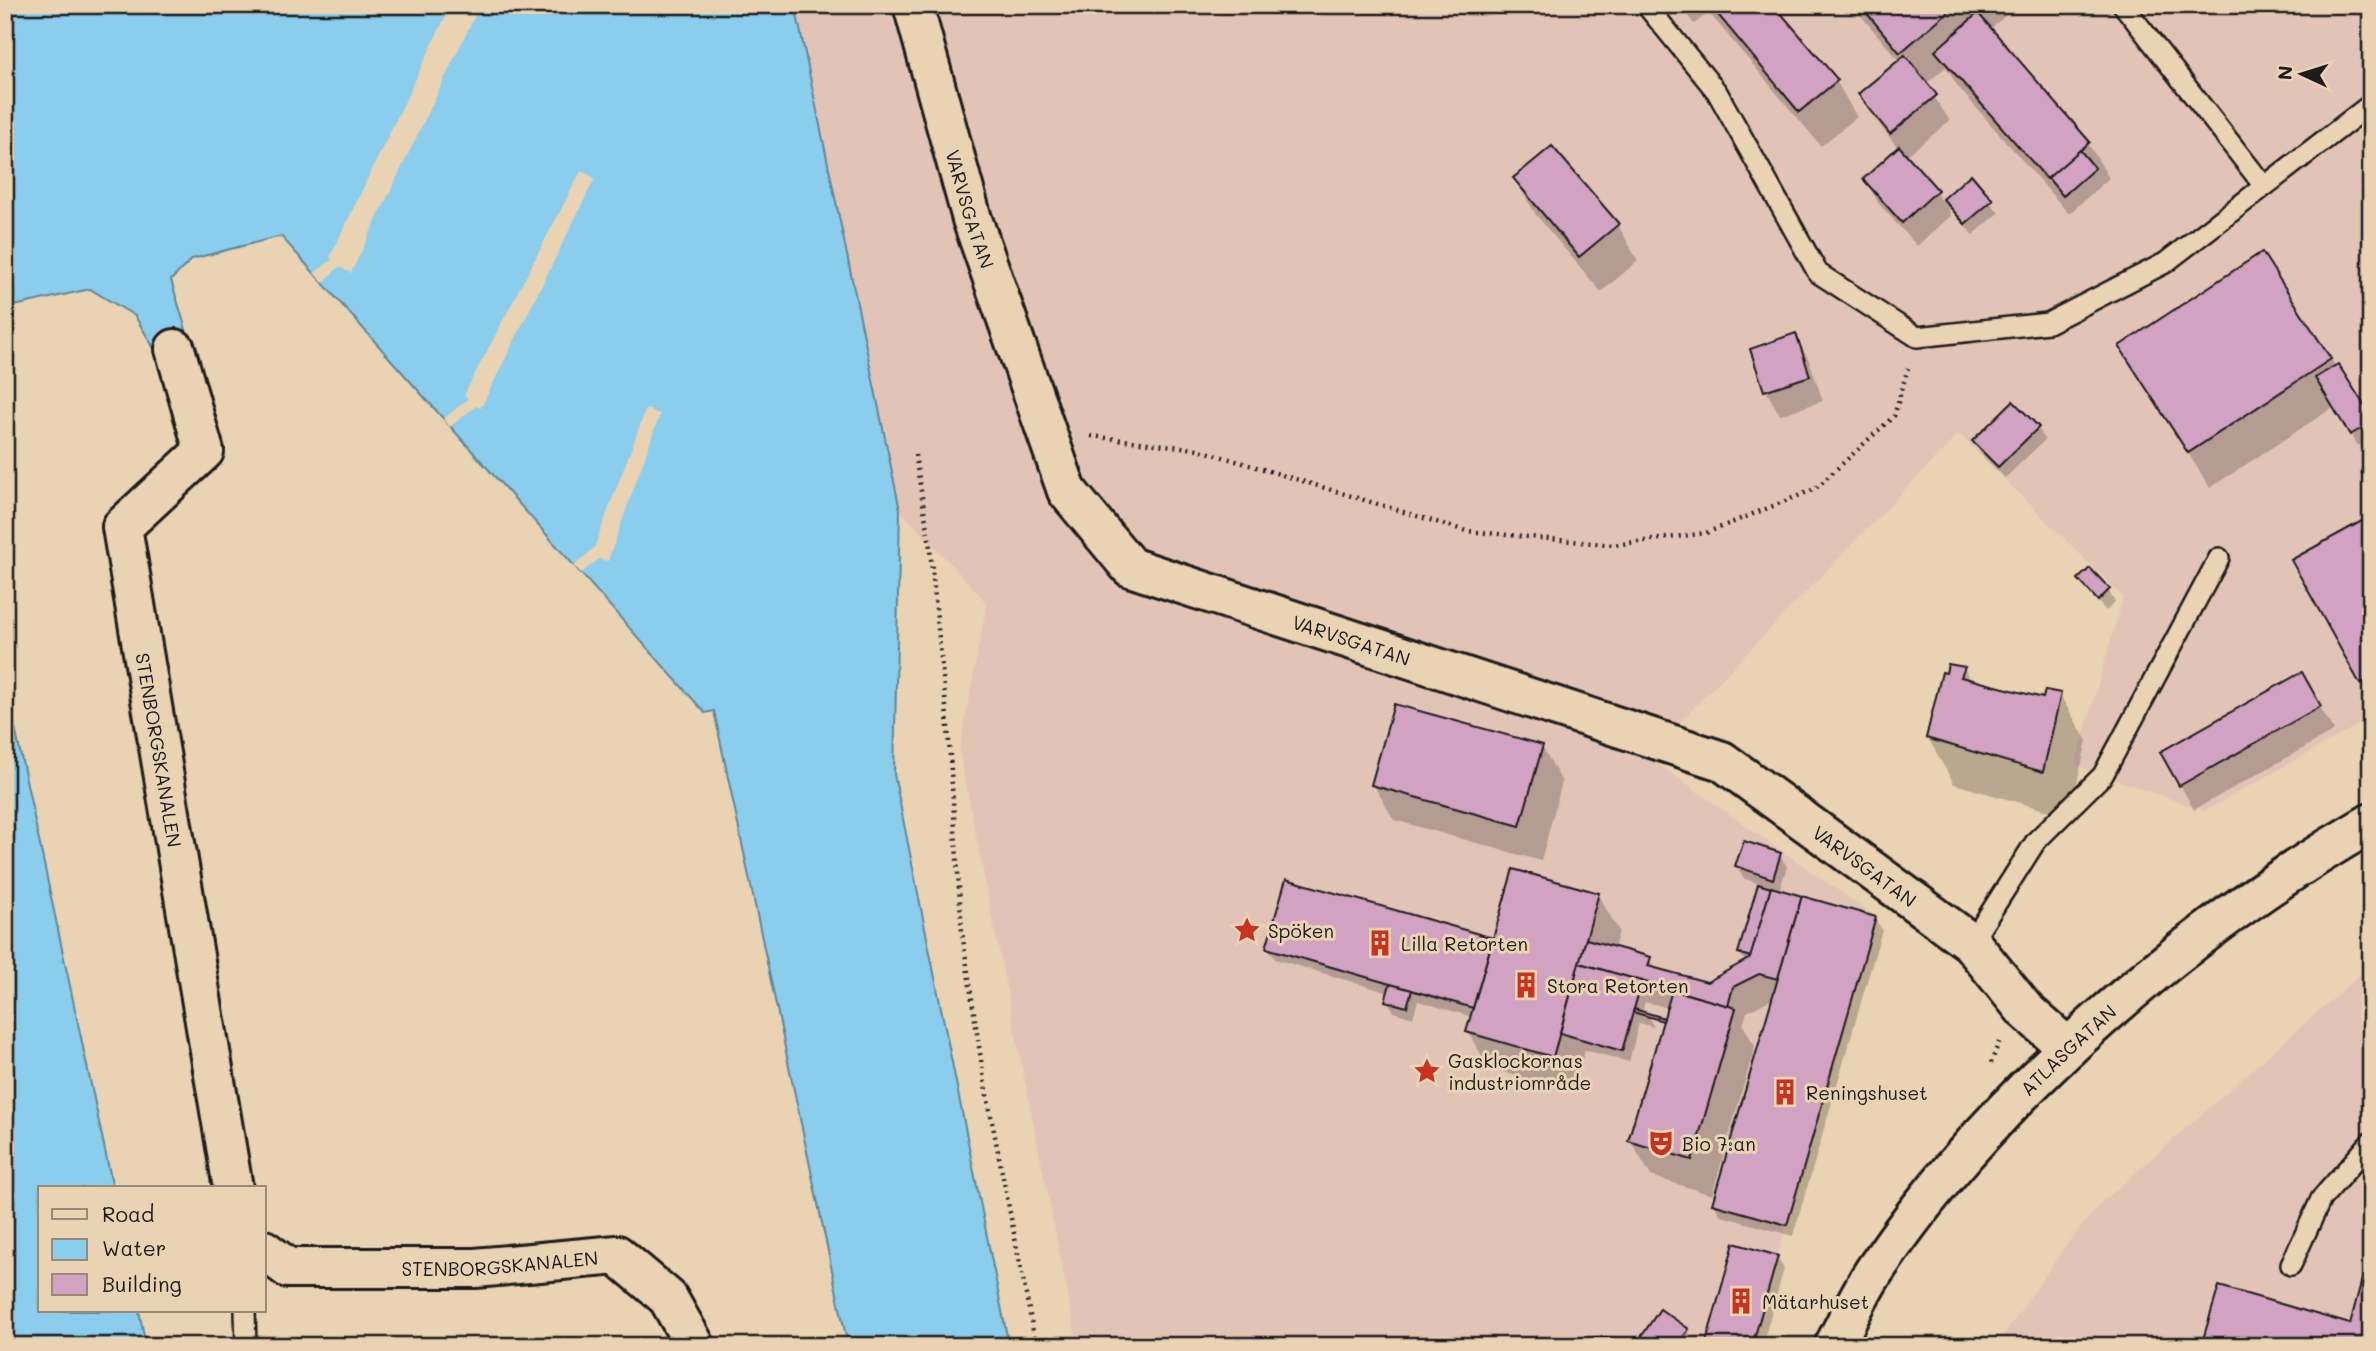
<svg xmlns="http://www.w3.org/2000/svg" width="2376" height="1351" font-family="Mali,sans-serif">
	<rect width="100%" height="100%" fill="#e9d3b2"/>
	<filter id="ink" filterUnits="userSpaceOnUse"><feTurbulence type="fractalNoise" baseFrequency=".0143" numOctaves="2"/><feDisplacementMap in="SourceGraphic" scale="14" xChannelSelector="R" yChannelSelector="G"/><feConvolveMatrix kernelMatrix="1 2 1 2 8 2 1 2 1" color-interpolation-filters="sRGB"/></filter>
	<g filter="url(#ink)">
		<g fill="#e2c4b7">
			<polygon points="795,5 2371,5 2371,718 2205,811 2075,765 2123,597 1959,434 1647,756 1876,917 1752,1346 1078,1346 959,751 987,603 900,510"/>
			<polygon points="2371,965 2371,1346 1996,1346 2064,1248 2101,1203"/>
		</g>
		<g fill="#8bcdec" stroke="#5f8699" stroke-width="2">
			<polygon points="5,5 795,5 900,510 894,774 1009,1346 848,1346 714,711 705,713 281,236 192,259 171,280 190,343 158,355 135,316 90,289 5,308"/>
			<polygon points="5,681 113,1188 40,1188 40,1311 139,1311 146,1346 5,1346"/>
		</g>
		<g fill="#e9d3b2">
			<polygon points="451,5 480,5 351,273 339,267 323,283 314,273 332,260 330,257"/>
			<polygon points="581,171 595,178 481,408 476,406 450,427 443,419 468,399 464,395"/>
			<polygon points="646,409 660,414 608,561 599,559 581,573 574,566 594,548"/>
		</g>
		<g fill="#0003">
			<polygon points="1679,5 1772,5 1836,81 1857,117 1821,146 1709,13 1694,24"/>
			<polygon points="1852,5 2018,5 1990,29 2088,143 2109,178 2069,214 1958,87 1946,67 1926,84 1950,121 1906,156 1942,201 1971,177 1999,213 1973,235 1948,207 1951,216 1917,246 1879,204 1865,179 1899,149 1874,118 1860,94 1900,62"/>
			<polygon points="1515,179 1618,225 1638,261 1601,292 1536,215"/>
			<polygon points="2261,255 2371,419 2371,438 2358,446 2334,407 2210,488 2121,347"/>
			<polygon points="1795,335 1809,360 1823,401 1780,415 1766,391 1752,350"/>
			<polygon points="2038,428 2045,440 2005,478 1981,454 1974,442"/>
			<polygon points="2371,518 2371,698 2294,561"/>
			<polygon points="2080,579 2108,590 2115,602 2106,611"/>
			<polygon points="1964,669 1971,681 2045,700 2060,695 2087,741 2069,817 1954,784 1928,738"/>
			<polygon points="2301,674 2334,731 2194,810 2162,752"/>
			<polygon points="1542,746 1562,782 1541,861 1394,820 1373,784"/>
			<polygon points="1780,855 1787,867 1779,891 1875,919 1882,930 1793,1236 1721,1216 1714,1204 1774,998 1747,1012 1743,1025 1755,1046 1712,1195 1651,1176 1630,1140 1669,1008 1645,1002 1642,1013 1647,1015 1654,1027 1639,1023 1629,1062 1585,1050 1573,1092 1489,1068 1468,1032 1472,1017 1418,1001 1413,1018 1394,1012 1387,1000 1389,993 1275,959 1268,948 1492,939 1494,942 1598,895 1619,931 1614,949 1649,959 1656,970 1707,984 1746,963 1740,953 1760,884 1743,878 1737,866"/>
			<polygon points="1777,1257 1784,1269 1762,1346 1707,1346"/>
			<polygon points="1661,1312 1688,1331 1695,1342 1692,1346 1569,1346 1637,1345"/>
		</g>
		<g fill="#d1a2c2" stroke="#1c1c1c" stroke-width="2">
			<polygon points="1710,5 1774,5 1838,80 1799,112"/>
			<polygon points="1860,5 1956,5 1900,53"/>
			<polygon points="1978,13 2090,142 2047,179 1935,51"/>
			<polygon points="1905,55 1937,95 1890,134 1858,94"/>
			<polygon points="1552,146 1619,224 1579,257 1513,178"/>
			<polygon points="1899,146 1938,190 1902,223 1863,179"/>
			<polygon points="2080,150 2095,168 2063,196 2048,178"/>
			<polygon points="1971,174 1993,200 1965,224 1943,199"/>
			<polygon points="2262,252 2331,359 2188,453 2119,346"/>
			<polygon points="1796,333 1810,376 1764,391 1750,349"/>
			<polygon points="2338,364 2371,416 2371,423 2350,435 2315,378"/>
			<polygon points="2013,401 2039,427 1998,467 1972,441"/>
			<polygon points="2371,465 2371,489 2361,471"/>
			<polygon points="2371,516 2371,678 2360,684 2291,560"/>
			<polygon points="2090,568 2110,589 2098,601 2078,579"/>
			<polygon points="1948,664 1965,667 1961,677 2043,698 2045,690 2061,693 2043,772 1926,738 1942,672 1946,673"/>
			<polygon points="2302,672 2321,706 2179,786 2160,752"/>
			<polygon points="1394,704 1543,745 1520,826 1371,785"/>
			<polygon points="1744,841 1781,853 1773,879 1735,866"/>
			<polygon points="1513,869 1599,893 1553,1057 1466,1032"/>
			<polygon points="1286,879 1493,938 1473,1008 1266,948"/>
			<polygon points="1758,884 1771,888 1751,957 1738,953"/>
			<polygon points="1771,887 1802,896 1778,979 1759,974 1733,987 1728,1006 1579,963 1586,939 1651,957 1648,966 1707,982 1750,958"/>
			<polygon points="1802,896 1876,917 1787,1225 1712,1204"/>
			<polygon points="1579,963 1642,981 1622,1051 1560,1033"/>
			<polygon points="1390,984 1412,990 1407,1007 1385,1001"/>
			<polygon points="1672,990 1736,1008 1692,1160 1628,1141"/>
			<polygon points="1634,1009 1664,1018 1663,1021 1633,1012"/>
			<polygon points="1734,1243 1778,1256 1752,1346 1705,1346"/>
			<polygon points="2371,1245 2371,1346 2201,1346 2219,1286 2350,1324"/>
			<polygon points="1660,1309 1689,1329 1677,1346 1637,1343"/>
			<polygon points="1595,1337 1616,1338 1642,1346 1565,1346"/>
		</g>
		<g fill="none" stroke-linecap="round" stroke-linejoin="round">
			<g stroke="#1c1c1c" stroke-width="24">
				<g id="service">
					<polyline points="1646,5 1717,92 1818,273 1917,337 2048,323 2165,263 2371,104"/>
					<polyline points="2123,5 2264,186"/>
					<polyline points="1971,943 2036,841 2103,775 2219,558"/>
					<polyline points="2291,1265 2321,1199 2371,1142"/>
					<polyline points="245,1311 246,1346"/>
				</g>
			</g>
			<g stroke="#1c1c1c" stroke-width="44">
				<g id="minor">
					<path id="s1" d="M 913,5 L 972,219 L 1067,491 L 1130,567 L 1722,761 L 1971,943 L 2025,1010 L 2068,1048"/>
					<path id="s2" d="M 175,349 L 204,451 L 122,527 L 233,1188"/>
					<path id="s3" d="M 264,1250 L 288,1268 L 475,1268 L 617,1255 L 668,1298 L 695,1346"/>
				</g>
			</g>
			<g stroke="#1c1c1c" stroke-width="44">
				<g id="tertiary">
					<path id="s4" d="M 1834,1346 C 1848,1320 1860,1291 1877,1267 C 1997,1091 2187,929 2371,823"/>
				</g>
			</g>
			<g stroke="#1c1c1c" stroke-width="4.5" stroke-dasharray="2 5" stroke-linecap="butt">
				<polyline points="1091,436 1197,449 1466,531 1613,545 1706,533 1815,489 1894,416 1908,368"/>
				<polyline points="915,455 929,539 948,727 962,932 984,1080 1036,1346"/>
				<polyline points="1991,1063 1999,1042"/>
			</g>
			<use href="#service" stroke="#e9d3b2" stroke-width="19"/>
			<use href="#minor" stroke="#e9d3b2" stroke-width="38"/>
			<use href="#tertiary" stroke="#e9d3b2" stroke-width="38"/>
		</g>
	</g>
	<defs>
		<g id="sight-bare" transform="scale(2.1)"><path d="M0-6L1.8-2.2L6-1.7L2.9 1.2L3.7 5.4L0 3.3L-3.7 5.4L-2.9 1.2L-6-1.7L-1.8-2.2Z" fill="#c8321e" stroke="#e9d3b2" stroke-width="2.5" paint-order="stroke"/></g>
		<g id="building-bare" transform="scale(2.1)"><path d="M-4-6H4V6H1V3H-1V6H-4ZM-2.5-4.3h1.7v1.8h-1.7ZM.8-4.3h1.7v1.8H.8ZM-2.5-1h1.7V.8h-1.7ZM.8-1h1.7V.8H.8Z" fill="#c8321e" stroke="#e9d3b2" stroke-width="2.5" paint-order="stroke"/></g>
		<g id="theatre-bare" transform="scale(2.1)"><path d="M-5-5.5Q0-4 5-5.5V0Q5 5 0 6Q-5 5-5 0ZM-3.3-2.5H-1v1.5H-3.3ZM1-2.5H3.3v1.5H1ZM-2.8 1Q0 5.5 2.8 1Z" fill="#c8321e" stroke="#e9d3b2" stroke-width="2.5" paint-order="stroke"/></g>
	</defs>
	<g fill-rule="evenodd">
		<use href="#sight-bare" x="1247" y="930"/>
		<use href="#building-bare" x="1380" y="943"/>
		<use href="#building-bare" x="1526" y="985"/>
		<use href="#sight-bare" x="1427" y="1071"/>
		<use href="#building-bare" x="1785" y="1092"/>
		<use href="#theatre-bare" x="1661" y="1143"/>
		<use href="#building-bare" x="1741" y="1301"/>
	</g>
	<g text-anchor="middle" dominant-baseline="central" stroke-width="6" stroke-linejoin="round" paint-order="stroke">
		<g font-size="19" fill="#1c1c1c" stroke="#e9d3b2">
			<text stroke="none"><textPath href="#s1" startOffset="212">VARVSGATAN</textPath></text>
			<text stroke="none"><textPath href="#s1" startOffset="842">VARVSGATAN</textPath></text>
			<text stroke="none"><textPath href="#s2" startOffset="444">STENBORGSKANALEN</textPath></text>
			<text stroke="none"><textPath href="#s1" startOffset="1409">VARVSGATAN</textPath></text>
			<text stroke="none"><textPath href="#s4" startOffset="380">ATLASGATAN</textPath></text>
			<text stroke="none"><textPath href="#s3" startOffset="242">STENBORGSKANALEN</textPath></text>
		</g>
		<g font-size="19" fill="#1c1c1c" stroke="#e9d3b2" text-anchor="start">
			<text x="1268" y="930">Spöken</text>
			<text x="1401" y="943">Lilla Retorten</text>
			<text x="1547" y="985">Stora Retorten</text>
			<text x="1448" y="1060">Gasklockornas<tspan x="1448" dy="22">industriområde</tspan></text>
			<text x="1806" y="1092">Reningshuset</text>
			<text x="1682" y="1143">Bio 7:an</text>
			<text x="1762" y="1301">Mätarhuset</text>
		</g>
	</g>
	<rect width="2376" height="1351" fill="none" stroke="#e9d3b2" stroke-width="28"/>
	<rect x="14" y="14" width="2348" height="1323" fill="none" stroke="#1c1c1c" stroke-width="2.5" filter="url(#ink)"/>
	<rect x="38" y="1186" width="228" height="126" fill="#e9d3b2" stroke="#978a76" stroke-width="2"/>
	<rect x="52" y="1209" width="35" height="10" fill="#e9d3b2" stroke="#978a76" stroke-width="2"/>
	<text x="102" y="1222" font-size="21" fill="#1c1c1c">Road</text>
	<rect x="52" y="1239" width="35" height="21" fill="#8bcdec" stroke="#978a76" stroke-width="2"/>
	<text x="102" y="1256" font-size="21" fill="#1c1c1c">Water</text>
	<rect x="52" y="1274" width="35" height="21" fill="#d1a2c2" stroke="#978a76" stroke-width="2"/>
	<text x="102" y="1292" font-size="21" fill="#1c1c1c">Building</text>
	<g transform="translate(2302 74) rotate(274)" stroke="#e9d3b2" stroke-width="5" paint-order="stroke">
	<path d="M0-5L12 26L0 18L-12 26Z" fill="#1c1c1c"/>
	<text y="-10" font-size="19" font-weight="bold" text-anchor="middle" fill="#1c1c1c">N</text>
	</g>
</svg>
